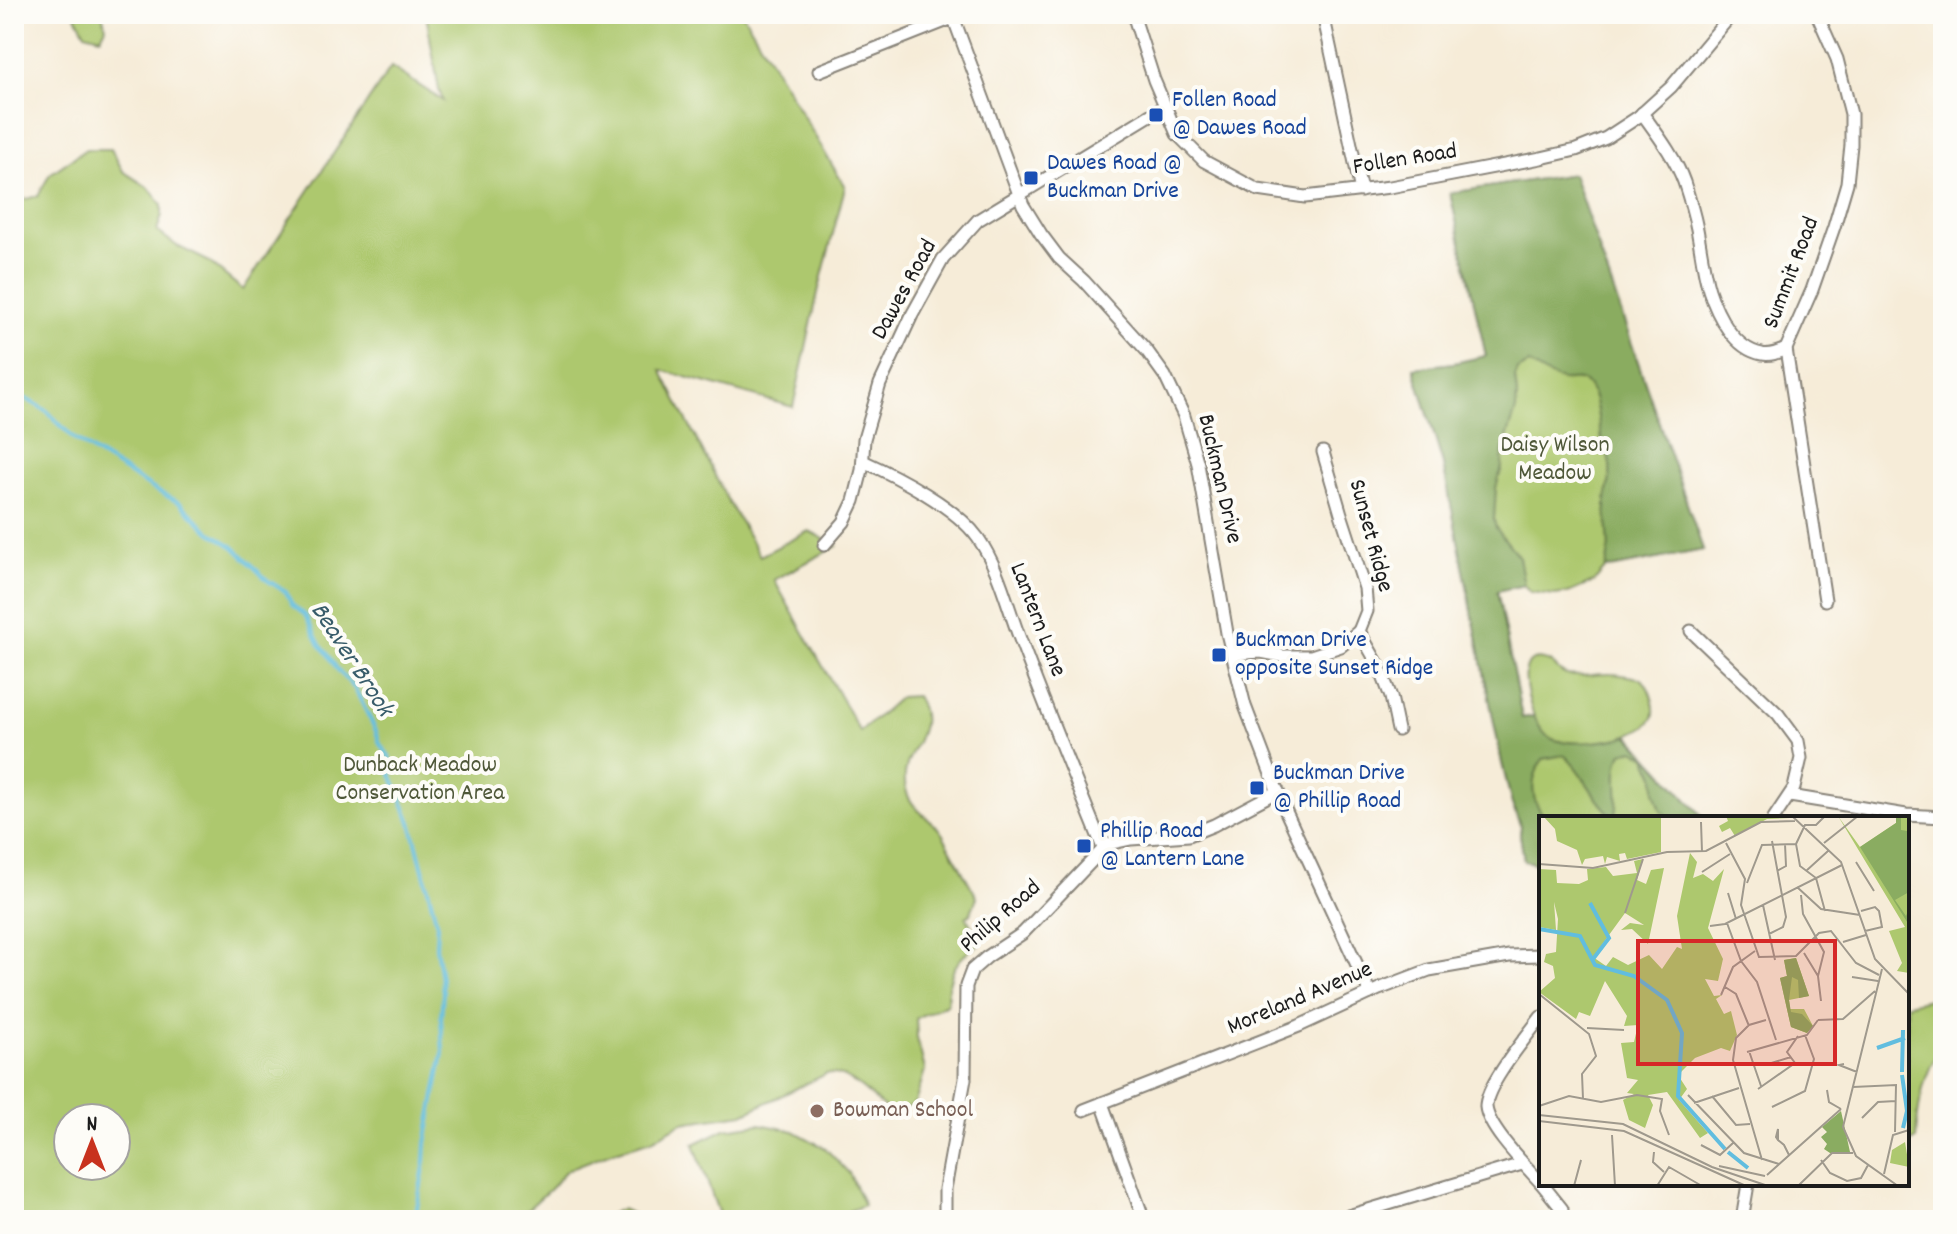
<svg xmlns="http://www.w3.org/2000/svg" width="1957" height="1234" font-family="Dekko,sans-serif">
	<rect width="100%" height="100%" fill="#fdfcf7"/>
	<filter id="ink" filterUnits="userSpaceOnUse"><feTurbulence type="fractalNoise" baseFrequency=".0125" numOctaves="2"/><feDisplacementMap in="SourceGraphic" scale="16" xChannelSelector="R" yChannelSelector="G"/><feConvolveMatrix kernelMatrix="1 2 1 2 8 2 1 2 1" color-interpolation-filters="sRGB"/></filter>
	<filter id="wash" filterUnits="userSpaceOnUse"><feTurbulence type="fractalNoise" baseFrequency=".006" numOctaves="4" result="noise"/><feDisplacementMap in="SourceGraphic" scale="32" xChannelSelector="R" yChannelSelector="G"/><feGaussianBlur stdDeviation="1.8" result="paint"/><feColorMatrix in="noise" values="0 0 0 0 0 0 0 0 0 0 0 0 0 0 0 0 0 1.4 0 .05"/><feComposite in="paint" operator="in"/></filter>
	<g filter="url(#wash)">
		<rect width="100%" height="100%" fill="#f6ecd8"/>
		<g fill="#adc86e" stroke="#647245" stroke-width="2" fill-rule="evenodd">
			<polygon points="75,14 102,14 106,27 101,37 85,33"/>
			<path d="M 426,14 L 743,14 L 845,187 L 819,288 L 793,407 L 661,370 L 728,501 L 760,556 L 809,531 L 837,546 L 774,580 L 860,732 L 900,697 L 916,696 C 940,735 897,751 906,789 C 909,806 926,816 937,827 C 944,834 948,845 953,854 C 961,868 969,883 977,897 L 970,915 L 966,917 L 981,943 C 954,959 948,974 947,1004 L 916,1018 L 917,1038 L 925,1070 L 915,1103 L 907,1108 L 887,1110 C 870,1097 849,1071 826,1074 L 743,1114 L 682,1123 L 652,1140 L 612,1152 L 566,1170 L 551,1188 L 516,1220 L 14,1220 L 14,202 L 38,196 L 50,174 L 86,149 L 111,149 L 123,171 L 149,188 L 162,205 L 162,215 L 157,231 L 177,246 L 208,261 L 243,290 L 391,67 L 443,101 L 439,90 ZM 68,1118 L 116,1118 L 116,1166 L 68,1166 Z"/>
			<path d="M 1573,174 L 1703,550 L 1605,569 L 1594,582 L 1568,593 L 1555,595 L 1530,592 L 1524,585 L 1497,590 L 1522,718 L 1534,716 C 1528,700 1513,649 1547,661 C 1556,664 1558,673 1567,675 C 1581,678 1597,673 1611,674 C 1621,674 1632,677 1642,679 C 1650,688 1659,711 1651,721 C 1646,728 1635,731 1629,735 L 1704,818 L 1541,818 L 1541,866 L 1524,860 L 1520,834 L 1521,827 L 1512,804 L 1502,763 L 1443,464 L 1414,368 L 1454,363 L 1486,356 L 1450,193 Z"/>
			<path d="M 1943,996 L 1943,1049 C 1923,1066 1917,1114 1916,1140 L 1907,1143 L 1907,1004 Z"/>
			<polygon points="760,1124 794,1131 825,1148 849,1173 864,1205 828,1220 721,1220 694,1144 725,1129"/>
			<polygon points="621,1209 635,1215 638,1220 598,1220"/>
		</g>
		<path fill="#8aac61" stroke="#53643e" stroke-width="2" d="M 1573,174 L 1703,550 L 1605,569 C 1612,551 1607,528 1606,508 C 1605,494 1612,480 1610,465 C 1609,455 1603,446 1601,436 C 1598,422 1597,394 1586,383 C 1580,377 1569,381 1562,380 C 1550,378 1539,370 1529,364 L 1518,370 L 1515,378 L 1517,394 L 1516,410 L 1503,450 L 1502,467 L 1496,488 L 1494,520 L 1496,528 L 1519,557 L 1524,585 L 1497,591 L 1522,718 L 1534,716 C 1538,724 1542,733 1550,738 C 1566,746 1611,742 1628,735 L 1704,818 L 1672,818 L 1661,811 L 1655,791 L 1655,776 L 1646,756 L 1633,750 L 1622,753 C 1611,776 1622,796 1615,818 C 1593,801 1585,773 1564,755 L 1543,759 C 1530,779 1529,800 1546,818 L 1541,818 L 1541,866 L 1524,860 L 1520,834 L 1521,827 L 1512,804 L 1502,763 L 1443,464 L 1414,368 L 1454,363 L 1486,356 L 1450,193 Z"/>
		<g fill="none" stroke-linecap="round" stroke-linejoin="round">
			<polyline stroke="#61bddf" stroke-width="4" points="14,392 47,411 72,437 97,454 157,491 180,503 210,532 234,547 267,580 286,592 292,605 305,615 320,645 327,653 337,669 355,689 376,731 380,744 389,756 391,761 390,772 411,822 437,924 436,947 443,992 441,1018 443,1053 426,1143 425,1161 415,1220"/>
		</g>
	</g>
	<g filter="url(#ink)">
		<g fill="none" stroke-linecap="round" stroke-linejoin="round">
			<g stroke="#89847a" stroke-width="15">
				<g id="street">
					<polyline points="952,14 1023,205 1041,234 1059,258 1084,281 1147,351 1165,376 1184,416 1198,464 1227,633 1245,706 1282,803 1370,993"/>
					<polyline points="1133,14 1154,80 1177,134 1204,161 1258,190 1305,197 1390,187 1541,158 1576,150 1606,138 1638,117 1671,87 1732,14"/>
					<polyline points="1323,14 1361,191"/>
					<polyline points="1817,14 1837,59 1851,114 1851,145 1847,183 1834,227 1812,290 1786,349 1825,600"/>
					<polyline points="819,71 953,18"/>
					<path d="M 1642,113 C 1657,134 1675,157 1684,182 C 1689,197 1694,214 1697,229 C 1701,249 1703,271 1709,290 C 1717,315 1734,349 1762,354 C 1771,356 1779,352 1786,349"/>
					<polyline points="1323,452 1341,514 1365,588 1367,611 1359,631"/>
					<path d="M 863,461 C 898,477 956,507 978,538 C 999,568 1007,605 1020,639 C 1046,709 1075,779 1103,848"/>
					<polyline points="824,545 844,522 854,501 862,470 864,439 880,384 912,315 943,259 978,220 1165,106"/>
					<polyline points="1691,631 1778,714 1798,741 1801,758 1794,788 1774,818"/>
					<polyline points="1232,654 1261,652 1282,656 1311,656 1341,646 1359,631 1379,666 1391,697 1398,730"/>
					<polyline points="1790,796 1906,815 1943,817"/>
					<path d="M 1541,1017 C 1528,1035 1485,1086 1486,1107 C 1488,1129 1527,1167 1541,1183"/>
					<polyline points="1102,1103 1144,1220"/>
					<polyline points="1084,1110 1299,1026 1379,989 1429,970 1509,956 1541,955"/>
					<polyline points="1542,1184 1562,1209 1561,1220"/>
					<polyline points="945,1220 945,1189 965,1079 966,986 972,970 987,957 1023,933 1108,844 1131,839 1189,835 1214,825 1278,791"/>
					<polyline points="1335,1220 1522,1164"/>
					<polyline points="1742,1220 1748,1184"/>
				</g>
			</g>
			<use href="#street" stroke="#fff" stroke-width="11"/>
		</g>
	</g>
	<g fill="#1a4fb4" stroke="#fdfcf7" stroke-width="3">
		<rect x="1148" y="107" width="16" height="16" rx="4"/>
		<rect x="1023" y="170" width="16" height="16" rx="4"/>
		<rect x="1211" y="647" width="16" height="16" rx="4"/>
		<rect x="1249" y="780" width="16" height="16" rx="4"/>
		<rect x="1076" y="838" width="16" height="16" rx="4"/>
	</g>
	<circle fill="#8d6e63" stroke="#fdfcf7" stroke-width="3" cx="817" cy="1111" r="8"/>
	<g text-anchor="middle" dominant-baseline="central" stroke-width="8" stroke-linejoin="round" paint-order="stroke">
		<g font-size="24" fill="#164399" stroke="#fdfcf7" text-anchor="start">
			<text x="1172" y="101">Follen Road<tspan x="1172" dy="28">@ Dawes Road</tspan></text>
			<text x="1047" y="164">Dawes Road @<tspan x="1047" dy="28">Buckman Drive</tspan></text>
			<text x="1235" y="641">Buckman Drive<tspan x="1235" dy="28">opposite Sunset Ridge</tspan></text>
			<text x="1273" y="774">Buckman Drive<tspan x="1273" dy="28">@ Phillip Road</tspan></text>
			<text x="1100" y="832">Phillip Road<tspan x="1100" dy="28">@ Lantern Lane</tspan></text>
		</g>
		<g font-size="24" fill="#1c1c1c" stroke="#fdfcf7">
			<text transform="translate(1405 160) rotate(-9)">Follen Road</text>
			<text transform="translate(1792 273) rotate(-69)">Summit Road</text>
			<text transform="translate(905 290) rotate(-61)">Dawes Road</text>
			<text transform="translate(1219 479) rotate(77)">Buckman Drive</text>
			<text transform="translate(1370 536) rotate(75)">Sunset Ridge</text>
			<text transform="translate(1037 620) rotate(69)">Lantern Lane</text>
			<text transform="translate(1001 917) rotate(-41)">Philip Road</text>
			<text transform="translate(1300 999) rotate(-23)">Moreland Avenue</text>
		</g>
		<g font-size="24" fill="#4f5839" stroke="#fdfcf7">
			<text x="1555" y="446">Daisy Wilson<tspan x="1555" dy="28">Meadow</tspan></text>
			<text x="420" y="766">Dunback Meadow<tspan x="420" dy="28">Conservation Area</tspan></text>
		</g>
		<g font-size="24" fill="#785e54" stroke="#fdfcf7" text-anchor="start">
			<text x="833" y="1111">Bowman School</text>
		</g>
		<g font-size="26" font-style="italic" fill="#385c6a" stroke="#fdfcf7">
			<text transform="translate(351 660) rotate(57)">Beaver Brook</text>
		</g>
	</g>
	<g transform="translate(1539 816)">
		<rect width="370" height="370" fill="#f6ecd8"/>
		<path d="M 4,0 L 122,0 L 122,36 L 88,43 L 86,37 L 80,38 L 81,45 L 68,41 L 66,48 L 64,40 L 46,43 L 43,49 L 38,34 L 18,25 L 16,13 ZM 187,0 L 251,0 L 251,2 L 228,3 L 196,20 L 191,12 L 183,16 L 180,10 L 189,5 ZM 299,0 L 321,31 L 357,7 L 357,0 L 370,0 L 370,157 L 358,155 L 363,147 L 350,115 L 366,111 ZM 151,37 L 158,46 L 154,62 L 164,58 L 174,65 L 185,53 L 169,112 L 184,143 L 179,165 L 166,163 L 175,180 L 183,179 L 177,183 L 185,198 L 192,195 L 198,219 L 191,235 L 182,232 L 156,242 L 139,259 L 148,273 L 140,284 L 169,317 L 161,322 L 128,276 L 109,279 L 114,289 L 106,312 L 90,304 L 84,284 L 95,278 L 88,277 L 99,264 L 88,262 L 82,227 L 95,226 L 99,209 L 85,210 L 88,200 L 66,165 L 51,200 L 40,196 L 37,203 L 0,176 L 16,162 L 14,150 L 5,146 L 7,138 L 17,136 L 19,103 L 15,86 L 17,114 L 0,111 L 0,53 L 17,54 L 18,67 L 40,68 L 49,64 L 48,53 L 67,51 L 74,60 L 98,57 L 95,45 L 104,43 L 98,64 L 107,68 L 112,54 L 125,52 L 109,128 L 93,113 L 82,114 L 91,107 L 105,109 L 86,97 L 54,141 L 67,150 L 74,141 L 89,149 L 110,139 L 123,153 L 138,131 L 143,133 L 138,100 ZM 257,142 L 270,180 L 250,184 L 251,193 L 265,193 L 274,210 L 268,217 L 252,211 L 241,162 L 248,160 L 245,144 ZM 366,326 L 370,351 L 351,347 L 353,334 Z" fill="#adc86e"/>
		<path d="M 357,0 L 362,0 L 362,14 L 368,15 L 370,76 L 356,84 L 367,100 L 370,92 L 370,109 L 321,31 L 357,7 ZM 257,142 L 270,180 L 260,182 L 259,164 L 253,161 L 250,184 L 252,196 L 263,198 L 274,210 L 268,217 L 252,211 L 241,162 L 248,160 L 245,144 ZM 302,295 L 311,336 L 291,337 L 285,333 L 288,328 L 282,321 L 288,316 L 283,311 Z" fill="#8aac61"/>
		<path fill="none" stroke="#61bddf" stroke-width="4" d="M 51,87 L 70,122 L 54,143M 0,113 L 41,120 L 56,149 L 95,160 L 128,184 L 143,217 L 139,280 L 186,333M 338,232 L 366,222M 363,256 L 364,214M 363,259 L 368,295 L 364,312M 189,336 L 209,352"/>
		<path fill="none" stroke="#9f998d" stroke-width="2" d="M 253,0 L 302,46 L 336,143 L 370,178M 286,0 L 277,9 L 266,9 L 257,28 L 261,50 L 277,62 L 286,95M 162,6 L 163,36M 187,27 L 206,63 L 202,89 L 220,141 L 257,140 L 280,117 L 292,115 L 317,147 L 340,159M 285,27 L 319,0M 317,46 L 335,75M 0,48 L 54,52 L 128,36 L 167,35 L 222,6 L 256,5M 238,55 L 247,50 L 246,28M 267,55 L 289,35M 163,56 L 191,38M 208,67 L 223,29 L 257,28M 258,71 L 282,93 L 321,99M 189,77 L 197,103M 262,79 L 264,98 L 285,136 L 279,160 L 282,185M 224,89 L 236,144M 322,95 L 336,91 L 340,95 L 343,111 L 326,115M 86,97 L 104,43M 188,107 L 202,145 L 218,166 L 237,224M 171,110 L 186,108 L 303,49M 230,118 L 244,111 L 247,101 L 233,25M 304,126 L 327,119M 265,137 L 279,160M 343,153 L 304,311 L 317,340 L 359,370M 313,161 L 339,165M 186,171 L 197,178 L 210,210M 0,178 L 50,218 L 57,240 L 43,258 L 44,283M 182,179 L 194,151 L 216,135M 279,204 L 304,203 L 336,175M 48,212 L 85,214M 210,235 L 222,270M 208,236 L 268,219 L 279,204M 305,248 L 300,249 L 318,256M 226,249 L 252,241M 314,271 L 357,269 L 356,316M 219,273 L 256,247 L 248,236 L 259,220M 288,274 L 290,286 L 302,293M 149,279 L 205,337 L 240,348M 173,280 L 197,309 L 211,308M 155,287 L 200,272M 0,290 L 30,280 L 62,286 L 98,279 L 123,283 L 121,295 L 130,319M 233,291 L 266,275 L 275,243 L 266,219M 0,299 L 84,308 L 173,351 L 229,370M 323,302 L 339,286 L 357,285M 0,305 L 85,315 L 207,370M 73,319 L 76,370M 239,324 L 239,313 L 237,321 L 239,324 L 245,329 L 250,339M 162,329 L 181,339 L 194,327M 115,336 L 114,346 L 125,356M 223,344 L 194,244 L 197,222 L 210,209 L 227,204M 282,344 L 291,357 L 308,365 L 322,362 L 329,349M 180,350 L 226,360M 345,358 L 354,319 L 370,314M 228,359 L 302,293M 260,369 L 293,337 L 314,337M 35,370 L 42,344 L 41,348M 118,370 L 130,351 L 163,370"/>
		<path fill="#d62828" fill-opacity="0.15" stroke="#d62828" stroke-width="4" d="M 99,125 L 296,125 L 296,248 L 99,248 Z"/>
		<rect width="370" height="370" fill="none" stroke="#1c1c1c" stroke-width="4"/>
	</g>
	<rect width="1957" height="1234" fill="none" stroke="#fdfcf7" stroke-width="48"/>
	<g transform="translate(92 1142)"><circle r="38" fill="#fdfcf7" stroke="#a3a29f" stroke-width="2"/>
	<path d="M0-6L14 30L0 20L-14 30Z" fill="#c8321e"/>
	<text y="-12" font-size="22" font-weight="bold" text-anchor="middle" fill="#1c1c1c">N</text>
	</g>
</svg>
